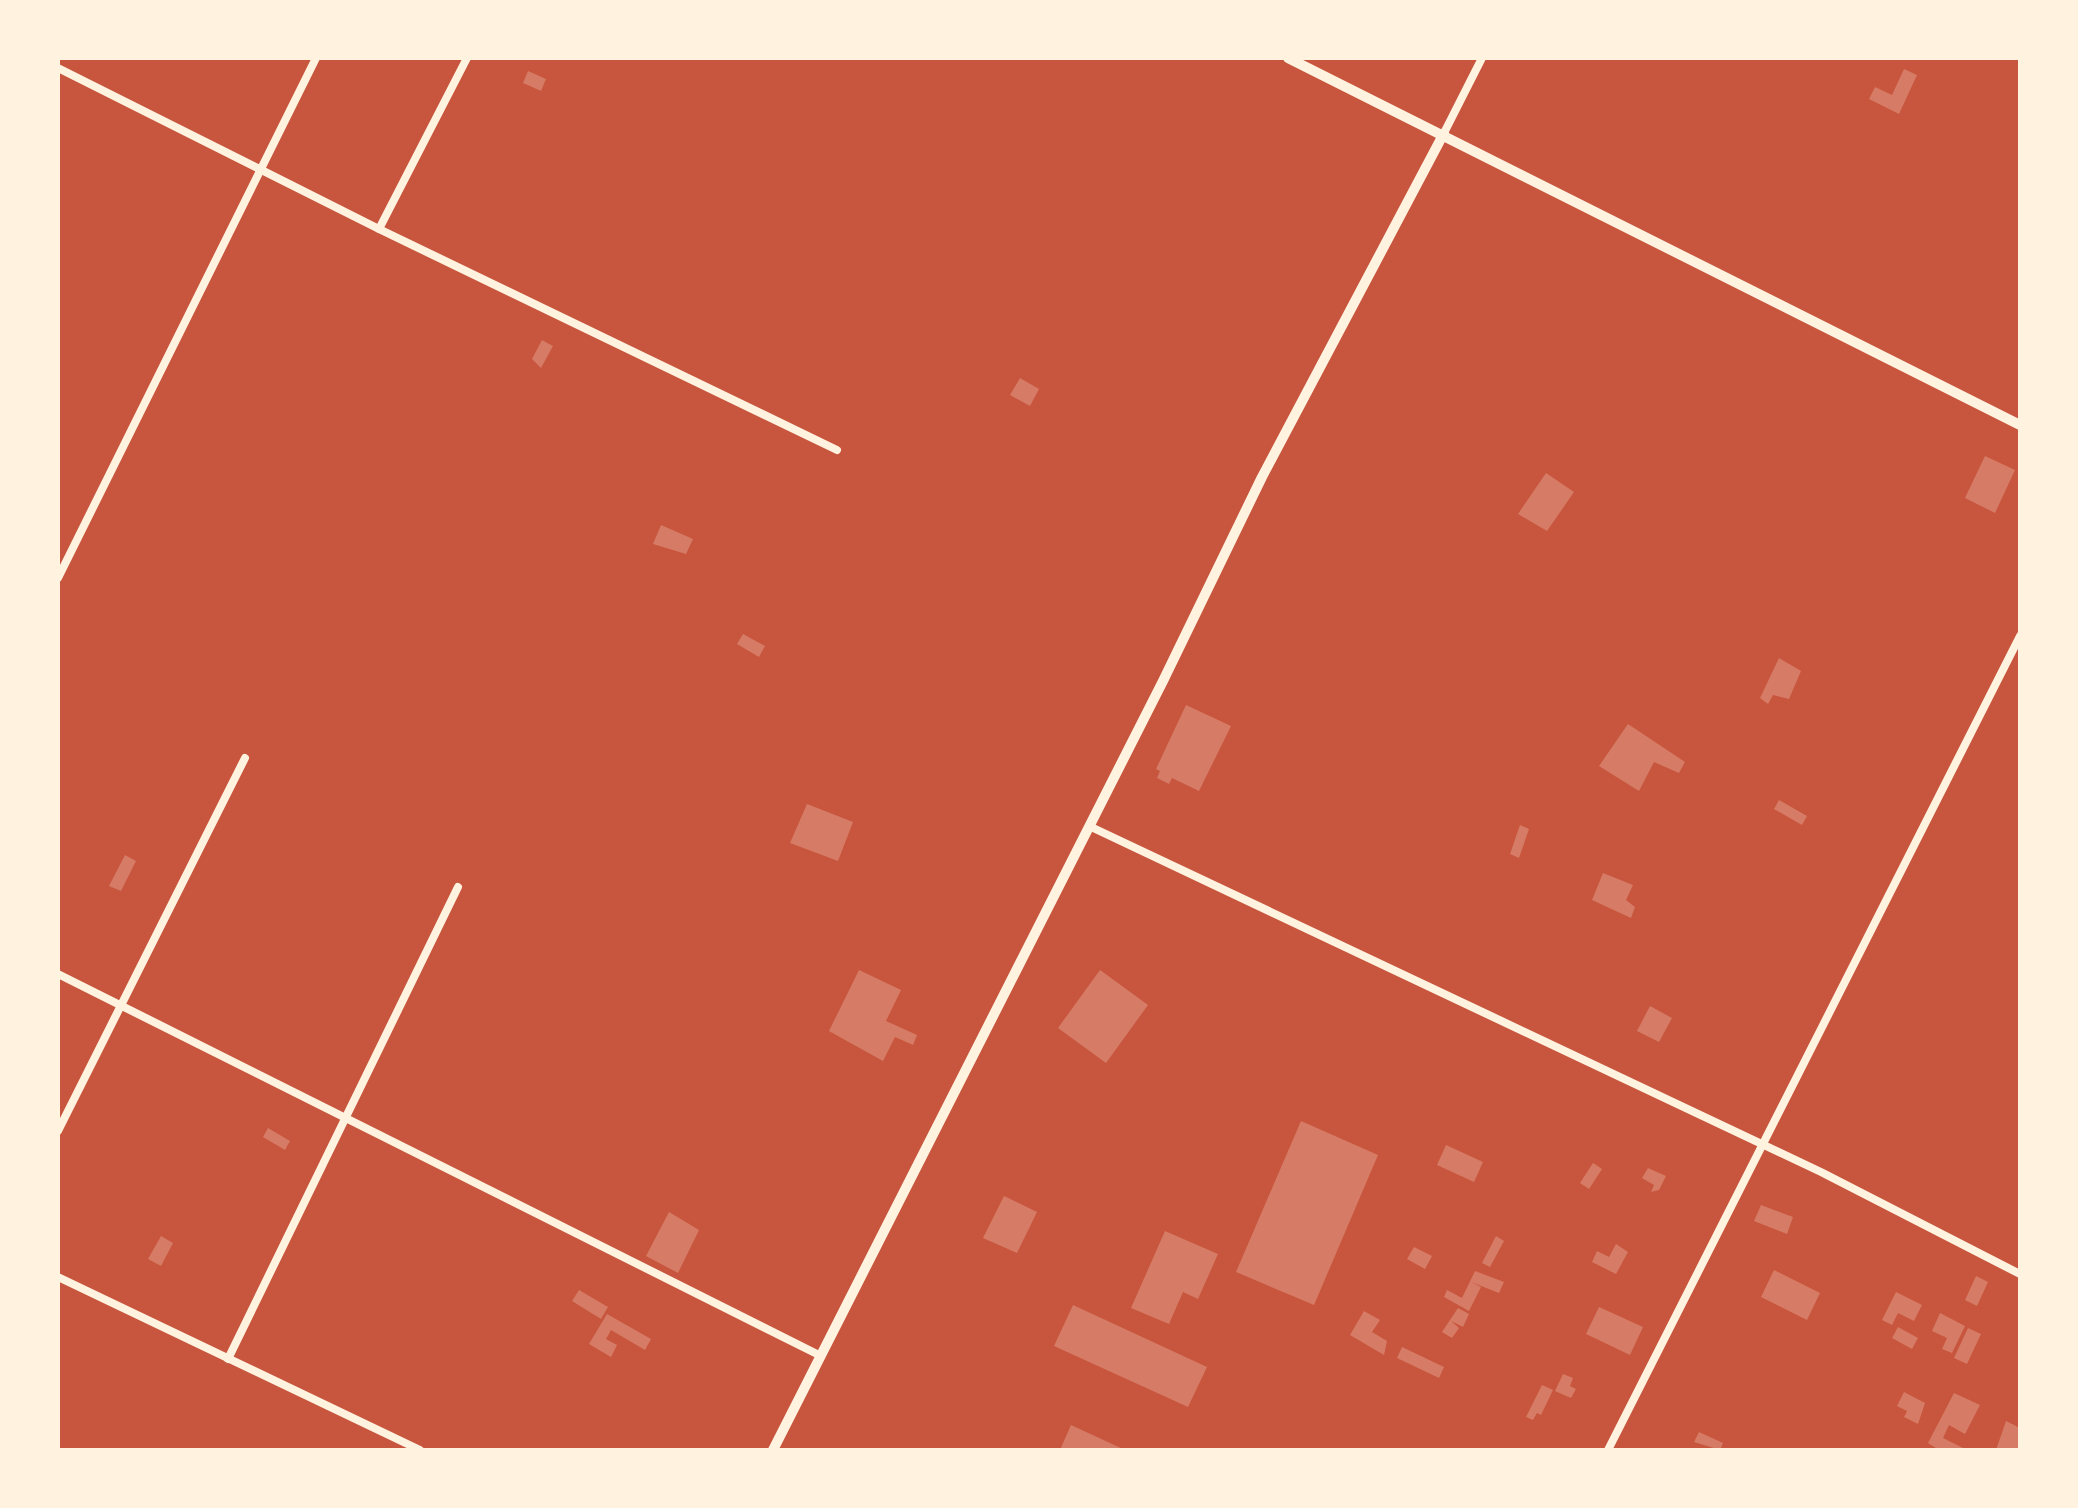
<svg xmlns="http://www.w3.org/2000/svg" width="2078" height="1508" font-family="Quicksand,sans-serif">
	<rect width="100%" height="100%" fill="#c8553d"/>
	<g fill="#d67c66">
		<polygon points="1904,69 1917,75 1899,114 1869,99 1875,87 1892,95"/>
		<polygon points="528,71 546,79 541,91 523,83"/>
		<polygon points="542,340 553,346 541,368 532,359"/>
		<polygon points="1020,378 1039,389 1030,406 1010,395"/>
		<polygon points="1985,456 2015,470 1995,513 1965,498"/>
		<polygon points="1546,473 1574,492 1547,531 1518,514"/>
		<polygon points="661,525 693,539 686,554 653,544"/>
		<polygon points="743,634 765,646 759,657 737,644"/>
		<polygon points="1779,658 1801,671 1789,699 1773,695 1768,704 1760,698"/>
		<polygon points="1186,705 1231,726 1199,791 1172,778 1169,784 1157,778 1160,771 1156,769"/>
		<polygon points="1628,724 1685,762 1679,773 1654,762 1639,791 1599,766"/>
		<polygon points="1779,800 1807,816 1802,825 1774,809"/>
		<polygon points="807,804 853,822 838,861 790,843"/>
		<polygon points="1520,825 1529,829 1519,858 1510,854"/>
		<polygon points="125,855 136,861 121,891 109,886"/>
		<polygon points="1603,873 1633,885 1626,900 1635,907 1631,918 1592,900"/>
		<polygon points="859,970 901,990 886,1021 917,1035 913,1045 895,1037 883,1061 829,1031"/>
		<polygon points="1100,970 1148,1005 1106,1063 1058,1028"/>
		<polygon points="1650,1006 1672,1018 1659,1042 1637,1031"/>
		<polygon points="1301,1121 1378,1155 1314,1305 1236,1272"/>
		<polygon points="268,1128 290,1141 285,1150 263,1137"/>
		<polygon points="1446,1145 1483,1162 1474,1182 1437,1165"/>
		<polygon points="1593,1163 1602,1169 1589,1189 1580,1183"/>
		<polygon points="1648,1168 1666,1176 1659,1190 1651,1192 1654,1185 1642,1178"/>
		<polygon points="1004,1196 1037,1212 1017,1253 983,1238"/>
		<polygon points="1761,1205 1793,1217 1787,1234 1754,1221"/>
		<polygon points="669,1212 699,1230 678,1273 646,1256"/>
		<polygon points="1165,1231 1218,1254 1198,1299 1183,1292 1169,1324 1131,1308"/>
		<polygon points="161,1236 173,1243 161,1266 148,1259"/>
		<polygon points="1496,1236 1504,1241 1490,1267 1482,1263"/>
		<polygon points="1616,1244 1628,1252 1616,1274 1592,1262 1597,1251 1609,1257"/>
		<polygon points="1414,1247 1432,1256 1425,1269 1407,1259"/>
		<polygon points="1774,1270 1820,1293 1807,1320 1761,1297"/>
		<polygon points="1475,1271 1504,1282 1499,1293 1471,1282 1481,1287 1469,1311 1444,1297 1447,1290 1462,1298"/>
		<polygon points="1976,1276 1988,1282 1977,1306 1965,1300"/>
		<polygon points="579,1290 608,1307 601,1319 572,1301"/>
		<polygon points="1896,1292 1922,1305 1914,1321 1898,1313 1892,1325 1882,1320"/>
		<polygon points="1073,1305 1207,1367 1188,1407 1054,1346"/>
		<polygon points="1599,1307 1643,1327 1630,1355 1586,1334"/>
		<polygon points="1458,1308 1469,1314 1463,1327 1451,1321 1459,1328 1452,1338 1442,1332"/>
		<polygon points="1364,1311 1380,1320 1372,1332 1387,1341 1384,1355 1350,1335"/>
		<polygon points="1940,1313 1965,1326 1952,1353 1942,1349 1947,1338 1932,1331"/>
		<polygon points="607,1314 651,1339 645,1350 611,1330 606,1339 617,1345 611,1357 589,1344"/>
		<polygon points="1898,1327 1918,1338 1912,1349 1892,1338"/>
		<polygon points="1968,1328 1981,1334 1967,1364 1954,1358"/>
		<polygon points="1402,1347 1444,1367 1439,1378 1397,1358"/>
		<polygon points="1563,1374 1573,1378 1570,1386 1576,1389 1571,1398 1555,1391"/>
		<polygon points="1542,1385 1553,1390 1541,1415 1537,1413 1533,1420 1526,1417"/>
		<polygon points="1904,1392 1925,1403 1918,1424 1904,1417 1907,1411 1897,1406"/>
		<polygon points="1954,1393 1980,1405 1965,1434 1949,1425 1943,1438 1967,1450 1939,1450 1928,1443"/>
		<polygon points="2006,1421 2020,1428 2020,1450 1996,1450"/>
		<polygon points="1071,1425 1125,1450 1060,1450"/>
		<polygon points="1699,1432 1723,1443 1720,1450 1694,1442"/>
	</g>
	<g fill="none" stroke-linecap="round" stroke-linejoin="round">
		<g stroke="#fff3e0" stroke-width="8">
			<polyline points="58,68 379,229 837,450"/>
			<polyline points="1444,133 1482,58"/>
			<polyline points="379,229 467,58"/>
			<polyline points="58,578 316,58"/>
			<polyline points="1089,826 1821,1172 2020,1274"/>
			<polyline points="58,974 821,1356"/>
			<polyline points="58,1131 245,758"/>
			<polyline points="58,1277 420,1450"/>
			<polyline points="228,1359 458,887"/>
			<polyline points="1608,1450 2020,636"/>
		</g>
		<g stroke="#fff3e0" stroke-width="10">
			<polyline points="1288,58 2020,425"/>
			<polyline points="773,1450 1163,681 1262,477 1444,133"/>
		</g>
	</g>
	<rect width="2078" height="1508" fill="none" stroke="#fff3e0" stroke-width="120"/>
</svg>
